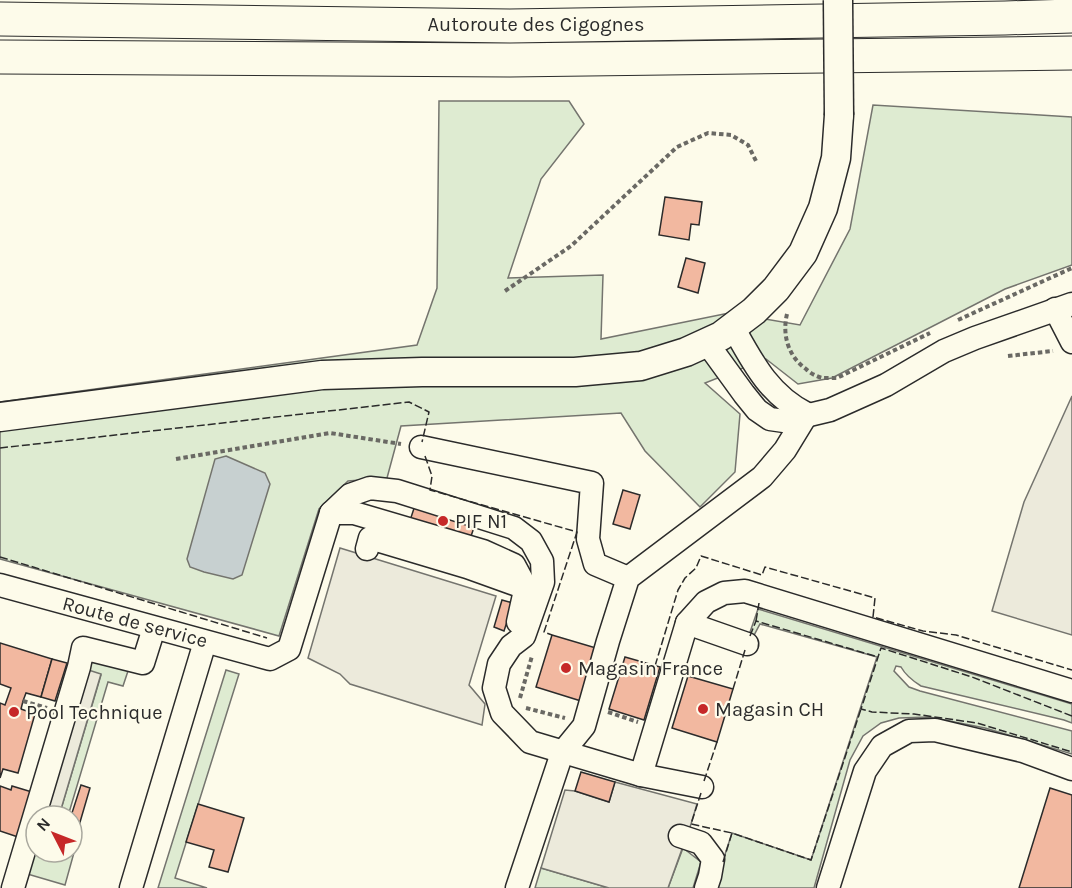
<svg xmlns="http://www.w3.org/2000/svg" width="1072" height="888" font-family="Karla,sans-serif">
	<rect width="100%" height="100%" fill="#fdfbea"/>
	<g fill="#deebd1" stroke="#74746e" stroke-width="1.5">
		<polygon points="439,101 569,101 584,124 541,179 508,278 603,275 601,339 729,313 800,325 850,229 873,105 1072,117 1072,265 1005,289 832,378 798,384 766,359 705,383 740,414 735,472 700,507 645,451 621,413 401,426 387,478 348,481 319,509 279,636 0,559 0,402 417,345 437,288"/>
		<path d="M 758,609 L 1072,704 L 1072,723 L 1064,720 L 921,686 C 913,681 906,676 901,667 L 896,666 L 894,671 L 909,687 L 920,691 L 1072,731 L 1072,754 L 985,728 L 929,717 L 899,718 L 881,723 L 863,736 L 850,760 L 814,888 L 714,888 L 732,833 L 811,860 L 877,657 L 760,624 L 752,639 L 749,635 Z"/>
		<polygon points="88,655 129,668 123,686 108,682 68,816 59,816 101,675 84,669"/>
		<polygon points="226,670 239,674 175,878 207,888 158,888"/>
		<polygon points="36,837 36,852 72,852 72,848 75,849 65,885 24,873"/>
		<polygon points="683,848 701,862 693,888 668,888"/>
		<polygon points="541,868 609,888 535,888"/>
	</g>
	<g fill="#eceadb" stroke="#74746e" stroke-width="1.5">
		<polygon points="1072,396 1072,635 992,611 1024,502"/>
		<polygon points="340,548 496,596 469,685 485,704 482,725 350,684 340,674 308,658"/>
		<polygon points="79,667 101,674 59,816 36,816"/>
		<polygon points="615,782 697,804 691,824 668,888 609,888 541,868 565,790 575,791 609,802"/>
	</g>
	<polygon fill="#c7d0d0" stroke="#74746e" stroke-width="1.5" points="226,456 265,473 270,484 242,575 233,579 204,572 190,567 187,559 215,459"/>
	<g fill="#f2b8a0" stroke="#2b2b2b" stroke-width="1.5">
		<polygon points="665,197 702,202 699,225 691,224 689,240 659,235"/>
		<polygon points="686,258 705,263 698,293 678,287"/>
		<polygon points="623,490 640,495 630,529 613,524"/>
		<polygon points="419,493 479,513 469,542 403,542"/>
		<polygon points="502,600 513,603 504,631 494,627"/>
		<polygon points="552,635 596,648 581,701 536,687"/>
		<polygon points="0,643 52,659 41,697 26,693 23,701 21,709 35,714 18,773 3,769 0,778 0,703 5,705 11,688 0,684"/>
		<polygon points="625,657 660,667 644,720 609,709"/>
		<polygon points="52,659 67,663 55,701 41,697"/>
		<polygon points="688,676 733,689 717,742 672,728"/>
		<polygon points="581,772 615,782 609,802 575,791"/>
		<polygon points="81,785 90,788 78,829 72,827 71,816"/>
		<polygon points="0,786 11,790 12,786 32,792 18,837 0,831"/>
		<polygon points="1050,788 1072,795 1072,888 1019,888"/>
		<polygon points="198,804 244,818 228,872 209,867 214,850 186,842"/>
	</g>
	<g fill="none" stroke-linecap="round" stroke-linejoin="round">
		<g stroke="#2b2b2b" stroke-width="25">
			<g id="minor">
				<polyline points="1055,309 1072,342"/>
				<path d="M 733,327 C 753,363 769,395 807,414"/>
				<polyline points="707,343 744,394 757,410 770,419 784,421 830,410 886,385 944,351 975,338 1072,304"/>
				<polyline points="421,447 592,483 588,539 595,564 628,578"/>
				<polyline points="331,513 354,513 483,551 514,565 522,580 524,595 518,622"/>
				<polyline points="367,549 370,538 467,567 523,587"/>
				<polyline points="0,585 270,659 289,649 331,513 350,495 370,488 397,491 514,528 531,541 542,561 543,582 524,636 511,646 499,664 494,688 502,713 530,742 641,775 687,623 706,602 724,593 745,591 1072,691"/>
				<polyline points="687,623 747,644"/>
				<polyline points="641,775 702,787"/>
				<polyline points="680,836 701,843 713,859 710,876 706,888"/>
				<polyline points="13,888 79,667 83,648 143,663 154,628"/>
				<polyline points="131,888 205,642"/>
				<polyline points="517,888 562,753 584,726 608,641 628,578 762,477 785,450 807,414"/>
				<polyline points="828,888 865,771 882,746 909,731 935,730 1023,751 1072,769"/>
			</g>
		</g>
		<g stroke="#2b2b2b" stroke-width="31">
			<polyline id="major" points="0,417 322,375 422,372 575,372 641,366 686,352 721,336 754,311 776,289 803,253 823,208 836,158 839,115"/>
		</g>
		<g stroke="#2b2b2b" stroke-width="35">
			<g id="highway">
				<polyline points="0,19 510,26 1005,18 1072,16"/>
				<polyline points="0,57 510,60 1072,53"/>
			</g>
		</g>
		<g stroke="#6a6964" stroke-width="4" stroke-dasharray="4.5 3" stroke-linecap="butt">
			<polyline points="505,291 571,246 677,147 708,133 731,135 748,145 756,161"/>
			<path d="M 787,314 C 782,335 788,356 806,369 C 810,373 817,377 823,378 C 827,378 833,378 837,378 L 930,333"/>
			<polyline points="958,320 1072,268"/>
			<polyline points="1008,356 1053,351"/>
			<polyline points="176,459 330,433 401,444"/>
			<polyline points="520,698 532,656"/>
			<polyline points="23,701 47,708"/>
			<polyline points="526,708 565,718"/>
			<polyline points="608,712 638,722"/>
		</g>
		<use href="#minor" stroke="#fdfbea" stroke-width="22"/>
		<use href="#major" stroke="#fdfbea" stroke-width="28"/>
		<use href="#highway" stroke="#fdfbea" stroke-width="33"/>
		<g stroke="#2b2b2b" stroke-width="31" stroke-linecap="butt">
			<polyline id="major-bridge" points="838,0 839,115"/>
		</g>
		<use href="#major-bridge" stroke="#fdfbea" stroke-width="28"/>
		<g stroke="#2b2b2b" stroke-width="1.5" stroke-dasharray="8 3" stroke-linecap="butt">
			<polyline points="0,448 409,402 429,412 422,442"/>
			<polyline points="425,456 432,476 430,490 577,532 544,632 552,635"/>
			<polyline points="0,557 267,638"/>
			<polyline points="756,621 759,603"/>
			<polyline points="750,636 756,621 878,657"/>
			<polyline points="655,666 678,590 685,578 696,568 701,556 762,575 765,567 875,598 873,617 923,631 956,635 1072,670"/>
			<polyline points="733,689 745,650"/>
			<polyline points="1072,716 972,677 881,648 861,709 872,712 914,714 977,723 1072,752"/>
			<polyline points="704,781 717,742"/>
			<polyline points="701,793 691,824 732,833"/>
			<polyline points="723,862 732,833 811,860 861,709"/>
		</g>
	</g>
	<g fill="#c62828" stroke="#fdfbea" stroke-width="2">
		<circle cx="443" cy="521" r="6"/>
		<circle cx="566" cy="668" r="6"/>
		<circle cx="703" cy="709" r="6"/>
		<circle cx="14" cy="712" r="6"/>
	</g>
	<g text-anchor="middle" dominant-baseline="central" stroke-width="4.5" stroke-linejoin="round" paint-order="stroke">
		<g font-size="20" fill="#2b2b2b" stroke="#fdfbea">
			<text x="536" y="24">Autoroute des Cigognes</text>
			<text transform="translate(135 622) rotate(15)">Route de service</text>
		</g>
		<g font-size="20" fill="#2b2b2b" stroke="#fdfbea" text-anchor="start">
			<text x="455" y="521">PIF N1</text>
			<text x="578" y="668">Magasin France</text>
			<text x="715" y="709">Magasin CH</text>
			<text x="26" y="712">Pool Technique</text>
		</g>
	</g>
	<g transform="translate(54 834) rotate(312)"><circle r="28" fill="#fdfbea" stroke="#a9a89e" stroke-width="1.5"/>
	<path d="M0-4.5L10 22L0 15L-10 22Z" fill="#c62828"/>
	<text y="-9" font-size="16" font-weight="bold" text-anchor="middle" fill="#2b2b2b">N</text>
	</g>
</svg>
